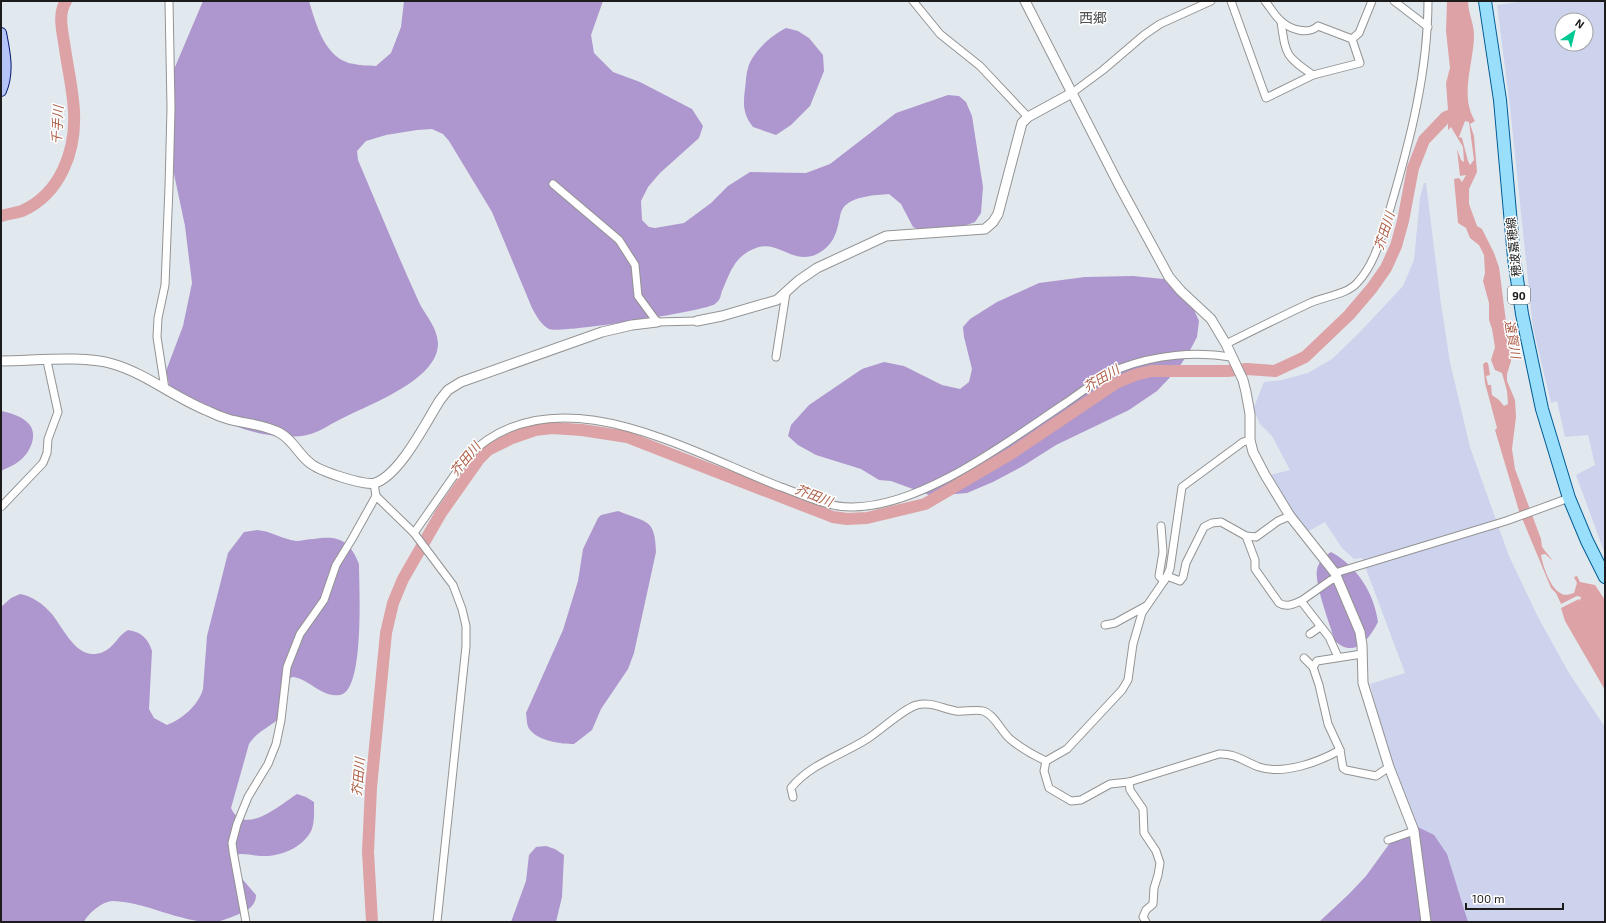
<svg xmlns="http://www.w3.org/2000/svg" width="1606" height="923" font-family="'Exo 2','Noto Sans JP',sans-serif">
	<rect width="100%" height="100%" fill="#e2e9ee"/>
	<g fill="#cdd3ed" fill-rule="evenodd">
		<path d="M 1525,1 L 1605,1 L 1605,554 L 1576,475 L 1595,465 L 1588,435 L 1565,437 L 1557,401 L 1551,403 L 1533,328 L 1510,107 L 1497,5 ZM 1562,20 L 1586,20 L 1586,44 L 1562,44 Z"/>
		<polygon points="1424,183 1426,183 1441,304 1450,362 1470,447 1509,556 1538,617 1569,673 1605,727 1605,922 1453,922 1465,911 1449,891 1420,838 1391,762 1370,684 1405,673 1362,558 1354,559 1342,548 1325,522 1307,532 1290,511 1270,475 1290,470 1272,436 1260,424 1255,413 1254,407 1264,382 1282,380 1308,373 1332,359 1358,334 1403,286 1414,260 1420,197"/>
	</g>
	<g fill="#ae96ce">
		<path d="M 203,1 L 309,1 C 316,24 325,60 354,64 C 361,66 369,65 376,66 L 391,53 L 401,27 L 404,1 L 603,1 L 591,35 L 594,53 L 613,72 L 640,82 L 692,109 L 703,126 L 699,138 L 660,173 L 648,187 L 641,201 L 642,220 L 649,227 L 655,228 L 684,223 L 711,203 L 728,186 L 750,172 L 806,173 L 830,164 L 896,113 L 948,95 L 959,96 L 966,102 L 972,116 L 983,187 L 981,213 L 975,222 L 953,230 L 923,231 L 913,227 L 901,204 L 889,194 C 876,195 849,196 842,210 C 840,213 840,218 839,221 C 836,236 832,245 819,253 C 794,267 779,239 756,248 C 734,256 730,273 722,291 C 720,297 721,299 715,304 C 706,311 559,334 549,329 C 541,325 536,315 532,308 L 492,212 L 449,141 L 443,134 L 432,129 L 417,130 L 386,135 L 366,141 L 357,151 L 358,160 C 378,207 397,254 418,300 C 424,314 437,326 438,343 C 439,379 371,404 345,417 C 333,422 319,433 307,435 C 299,437 288,437 279,436 C 237,433 204,412 170,388 L 166,371 L 183,326 L 192,283 L 185,226 L 167,141 L 172,74 Z"/>
		<path d="M 786,28 L 798,31 L 809,38 L 823,55 L 824,71 L 810,106 L 791,125 L 776,135 L 753,127 C 743,114 743,105 745,89 C 746,82 746,74 748,68 C 752,52 772,35 786,28 Z"/>
		<polygon points="1133,276 1174,280 1186,292 1199,321 1197,337 1188,354 1177,370 1157,391 1129,410 1056,445 1023,466 993,482 967,493 932,496 891,481 879,480 861,469 816,455 798,445 788,436 791,425 809,405 862,369 884,362 904,366 942,385 960,389 969,382 972,369 964,337 963,327 970,319 997,302 1039,283 1085,277"/>
		<path d="M 1,411 C 10,413 19,415 27,422 C 40,433 30,454 18,462 C 13,466 6,468 1,471 Z"/>
		<path d="M 618,511 C 647,523 655,518 656,552 L 634,653 L 628,669 L 601,709 L 592,730 L 574,744 C 561,744 540,741 531,731 C 526,727 527,718 526,713 L 563,630 L 578,581 L 583,549 L 598,518 L 601,515 Z"/>
		<path d="M 257,530 C 271,531 282,539 296,541 C 301,541 308,539 314,539 C 339,535 350,541 359,564 C 359,585 365,691 340,695 C 321,698 309,678 292,677 L 287,681 C 285,691 289,703 284,712 C 277,725 258,729 249,744 L 231,808 C 244,837 280,805 297,794 L 306,797 L 314,802 C 314,812 315,825 310,833 C 300,849 279,857 261,856 C 252,856 239,851 231,857 L 232,865 L 238,874 L 256,895 C 256,906 247,911 239,914 C 231,917 223,921 215,922 C 180,923 147,902 113,901 C 103,901 88,913 84,922 L 1,922 L 1,607 L 11,598 L 20,594 C 32,596 43,604 51,613 C 64,628 77,663 103,652 C 114,648 118,635 128,630 C 141,632 148,638 152,651 L 149,709 L 154,718 L 167,725 C 182,719 198,706 203,689 L 207,636 L 228,553 L 244,532 Z"/>
		<path d="M 1331,552 C 1357,566 1374,593 1378,622 C 1369,639 1355,659 1335,641 C 1330,625 1314,583 1317,569 C 1319,561 1325,556 1331,552 Z"/>
		<polygon points="1418,827 1434,835 1447,854 1468,922 1319,922 1349,894 1366,876 1395,836"/>
		<polygon points="546,846 555,849 564,855 562,897 556,922 511,922 526,881 529,855 536,847"/>
	</g>
	<path fill="#dca2a5" fill-rule="evenodd" d="M 1447,1 L 1468,1 C 1468,13 1474,23 1474,35 C 1474,63 1459,95 1475,121 L 1470,124 L 1474,136 L 1477,172 L 1469,189 L 1469,204 L 1477,226 L 1482,229 L 1494,253 L 1499,267 L 1511,361 L 1507,374 L 1507,381 L 1515,400 L 1516,417 L 1512,449 L 1515,469 L 1541,539 L 1542,547 L 1553,561 L 1545,554 L 1541,555 C 1543,566 1550,589 1562,594 C 1566,596 1570,594 1574,593 L 1577,583 L 1574,577 L 1577,576 L 1580,582 L 1595,585 L 1605,600 L 1605,690 L 1565,621 L 1561,608 L 1579,599 L 1580,601 L 1581,597 L 1577,596 L 1561,604 L 1556,593 L 1551,588 L 1519,511 L 1495,430 L 1497,428 L 1485,383 L 1483,364 L 1486,362 L 1488,363 L 1490,375 L 1486,376 L 1488,385 L 1491,385 L 1492,395 L 1499,400 L 1504,406 L 1508,404 L 1507,391 L 1502,373 L 1495,370 L 1491,360 L 1495,347 L 1492,329 L 1489,320 L 1489,303 L 1483,281 L 1485,273 L 1484,255 L 1479,245 L 1470,238 L 1466,228 L 1458,223 L 1454,179 L 1459,178 L 1462,182 L 1466,175 L 1460,176 L 1457,149 L 1461,160 L 1464,162 L 1463,147 L 1451,127 L 1448,130 L 1448,110 L 1446,83 L 1450,68 L 1446,31 ZM 1465,121 L 1469,122 L 1474,160 L 1470,165 L 1468,161 L 1462,138 L 1459,137 Z"/>
	<g fill="none" stroke-linecap="round" stroke-linejoin="round">
		<g stroke="#dca2a5" stroke-width="12">
			<path d="M 1,216 C 8,214 15,213 22,211 C 60,194 76,152 74,112 C 73,91 68,69 65,49 C 63,33 57,15 66,1"/>
			<polyline points="372,922 368,852 371,788 386,633 393,603 403,579 441,513 479,459 488,450 512,438 535,430 552,428 582,430 627,437 833,517 847,519 867,518 925,504 1012,453 1116,383 1135,375 1151,371 1227,371 1247,369 1275,371 1305,357 1349,315 1372,288 1386,268 1396,246 1403,221 1413,168 1424,140 1446,117 1459,112"/>
		</g>
		<g stroke="#939393" stroke-width="9">
			<g id="minor">
				<polyline points="913,1 940,34 980,66 1028,117"/>
				<polyline points="1231,1 1266,98 1313,75 1360,63 1352,39 1359,33 1372,1"/>
				<path d="M 1265,1 C 1270,7 1275,16 1281,21 C 1291,30 1308,35 1318,26 L 1352,39"/>
				<polyline points="1394,1 1428,27"/>
				<path d="M 1281,22 C 1286,55 1285,56 1313,75"/>
				<polyline points="1072,93 1103,70 1144,35 1160,24 1211,1"/>
				<polyline points="553,184 619,240 635,265 638,296 657,322 697,321"/>
				<path d="M 1226,344 C 1254,330 1282,316 1310,303 C 1325,296 1346,295 1357,283 C 1376,263 1382,233 1390,209 C 1410,141 1428,72 1428,1"/>
				<polyline points="776,357 786,293"/>
				<polyline points="165,389 157,337 158,318 165,285 169,187 171,108 169,1"/>
				<path d="M 1250,440 L 1243,442 L 1182,487 L 1170,569 L 1166,578 L 1142,613 L 1133,644 L 1128,680 L 1122,690 L 1067,749 L 1046,761 L 1044,771 L 1049,788 L 1071,801 L 1081,800 L 1110,784 L 1129,782 L 1219,754 C 1235,753 1245,762 1259,767 C 1284,775 1319,762 1340,750"/>
				<polyline points="376,496 414,533 453,585 462,609 466,626 466,646 437,922"/>
				<polyline points="1,507 43,463 47,453 48,439 58,412 47,361"/>
				<polyline points="1161,526 1163,552 1159,576 1164,581"/>
				<path d="M 414,533 L 467,457 C 553,369 689,452 781,487 C 804,495 829,508 853,507 C 923,506 1007,442 1064,404 C 1082,392 1101,376 1121,368 C 1155,355 1196,351 1231,357"/>
				<path d="M 1246,536 L 1255,560 L 1255,569 L 1279,603 C 1287,608 1293,604 1301,601 L 1329,637 L 1338,657"/>
				<polyline points="1335,573 1506,521 1569,498"/>
				<polyline points="1167,576 1180,581 1183,577 1186,563 1204,527 1212,523 1221,522 1246,536 1256,537 1278,521 1290,516"/>
				<polyline points="1301,601 1331,580 1337,578"/>
				<polyline points="1105,625 1115,623 1146,606"/>
				<polyline points="1310,634 1320,627"/>
				<polyline points="1362,654 1317,661 1313,667 1319,685 1328,724 1340,750 1343,768 1346,770 1376,776 1389,767"/>
				<polyline points="1304,658 1313,667"/>
				<polyline points="1129,782 1130,790 1143,809 1144,833 1156,851 1160,863 1158,875 1154,888 1153,904 1146,910 1143,917 1146,922"/>
				<path d="M 793,797 L 791,788 C 810,764 842,755 867,739 C 880,731 904,708 917,705 C 930,701 943,709 956,711 C 964,712 975,709 983,711 C 994,714 1001,731 1010,739 C 1021,748 1033,755 1046,761"/>
				<polyline points="1388,840 1414,831"/>
				<polyline points="246,922 233,851 232,843 237,824 248,797 268,764 276,744 281,720 287,667 300,634 324,600 336,565 352,539 376,496 374,483"/>
			</g>
		</g>
		<g stroke="#939393" stroke-width="11">
			<g id="tertiary">
				<polyline points="1025,1 1119,185 1169,277 1181,291 1211,319 1226,344 1243,380 1246,392 1250,414 1250,440 1253,452 1265,475 1290,516 1335,573 1360,632 1362,645 1363,683 1389,767 1414,831 1426,922"/>
				<polyline points="697,321 722,316 777,300 798,281 817,268 886,236 985,229 993,222 998,214 1022,123 1028,117 1072,93"/>
				<path d="M 1,361 C 34,361 82,355 113,364 C 147,374 175,398 208,411 C 214,414 221,417 228,419 C 245,424 264,424 280,433 C 293,440 299,455 310,463 C 319,471 364,486 375,483 C 400,475 426,422 440,400 L 448,390 L 461,382 L 602,332 L 632,325 L 657,322"/>
			</g>
		</g>
		<g stroke="#041772" stroke-width="12">
			<path id="secondary" d="M 1,33 C 5,53 9,72 1,91"/>
		</g>
		<g stroke="#005b95" stroke-width="14">
			<polyline id="primary" points="1485,1 1500,100 1514,258 1522,314 1542,409 1569,498 1587,541 1605,577"/>
		</g>
		<use href="#minor" stroke="#fff" stroke-width="7"/>
		<use href="#tertiary" stroke="#fff" stroke-width="9"/>
		<use href="#secondary" stroke="#b4c4f9" stroke-width="10"/>
		<use href="#primary" stroke="#99dffc" stroke-width="12"/>
	</g>
	<g text-anchor="middle" dominant-baseline="central" stroke-width="3" stroke-linejoin="round" paint-order="stroke">
		<rect fill="#fff" stroke="#606060" stroke-width="1" x="1508" y="286" width="22" height="18" rx="3"/>
		<g font-size="11" font-weight="bold" fill="#1c1c1c">
			<text x="1519" y="295">90</text>
		</g>
		<g font-size="12" fill="#1c1c1c" stroke="#fff">
			<text transform="translate(1513 247) rotate(-96)">穂波嘉穂線</text>
		</g>
		<g font-size="13" font-style="italic" fill="#ac5f49" stroke="#fff">
			<text transform="translate(57 125) rotate(-87)">千手川</text>
			<text transform="translate(1384 231) rotate(-72)">芥田川</text>
			<text transform="translate(1513 339) rotate(80)">遠賀川</text>
			<text transform="translate(1101 378) rotate(-31)">芥田川</text>
			<text transform="translate(465 459) rotate(-51)">芥田川</text>
			<text transform="translate(814 495) rotate(21)">芥田川</text>
			<text transform="translate(358 777) rotate(-85)">芥田川</text>
		</g>
		<g font-size="14" fill="#4f4f4f" stroke="#fff">
			<text x="1093" y="17">西郷</text>
		</g>
	</g>
	<rect width="1606" height="923" fill="none" stroke="#1c1c1c" stroke-width="4"/>
	<g transform="translate(1574 32) rotate(35)"><circle r="19" fill="#ffffff" stroke="#a4a4a4"/>
	<path d="M0-3L7 15L0 10L-7 15Z" fill="#00c991"/>
	<text y="-6" font-size="11" font-weight="bold" text-anchor="middle" fill="#1c1c1c">N</text>
	</g>
	<path d="M1466 903v6h97v-6" fill="none" stroke="#1c1c1c" stroke-width="2"/>
	<text x="1472" y="903" font-size="12" fill="#1c1c1c" stroke="#ffffff" stroke-width="3" paint-order="stroke">100 m</text>
</svg>
